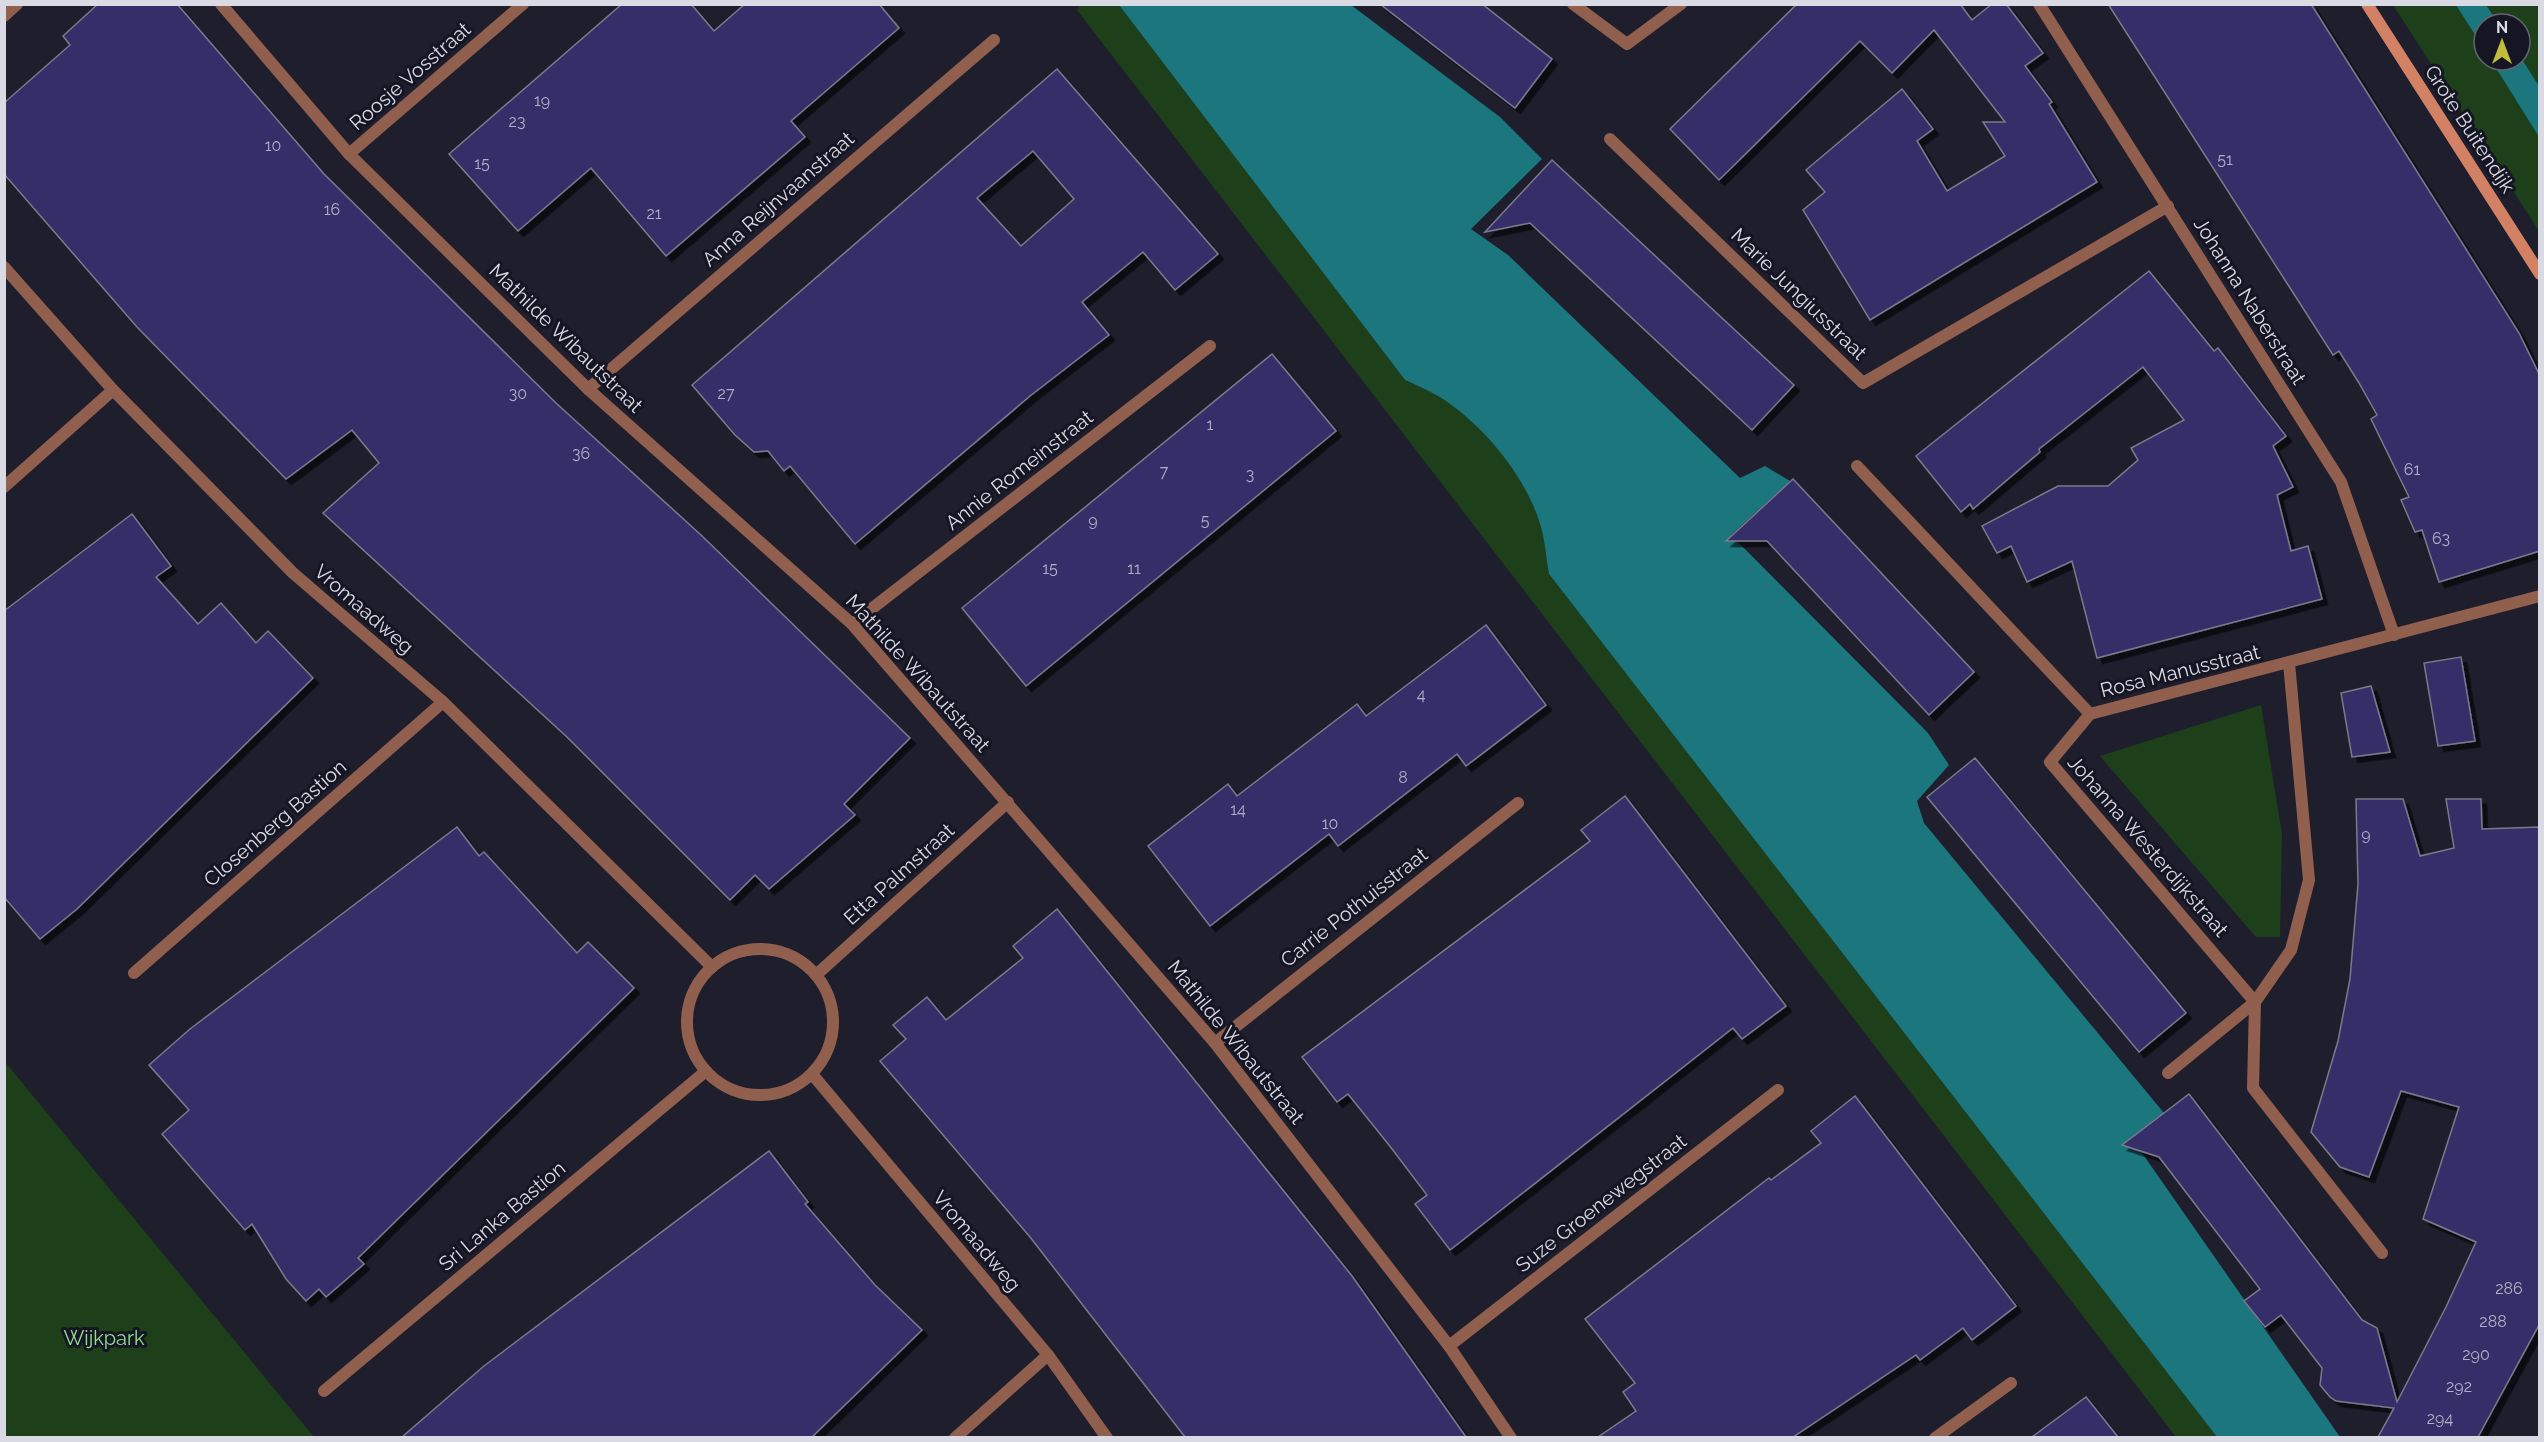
<svg xmlns="http://www.w3.org/2000/svg" width="2544" height="1442" font-family="Raleway,sans-serif">
	<defs>
		<filter id="shadow"><feDropShadow dx="5.5" dy="5.5" stdDeviation="0" flood-color="#0009"/></filter>
	</defs>
	<rect width="100%" height="100%" fill="#1f1e2d"/>
	<g fill="#1d401b">
		<path d="M 1080,5 L 1119,5 L 1405,380 C 1416,385 1428,389 1438,396 C 1482,423 1525,475 1540,524 C 1545,540 1546,558 1549,574 L 2217,1437 L 2176,1437 L 1077,10 Z"/>
		<polygon points="2393,5 2456,5 2484,49 2484,60 2491,60 2539,137 2539,231"/>
		<polygon points="2486,5 2539,5 2539,86 2520,56 2520,24 2499,24"/>
		<polygon points="2261,705 2282,834 2280,937 2256,937 2100,756"/>
		<polygon points="4,1062 5,1062 314,1437 5,1437"/>
	</g>
	<g fill="#1b767d">
		<path d="M 1119,5 L 1351,5 L 1500,117 L 1542,159 L 1471,229 L 1508,255 L 1740,478 L 1765,466 L 1790,481 L 1731,535 L 1928,733 L 1949,765 L 1917,801 L 1924,823 L 2164,1113 L 2133,1140 L 2340,1437 L 2217,1437 L 1549,574 C 1546,558 1545,540 1540,524 C 1525,475 1482,423 1438,396 C 1428,390 1416,385 1405,380 Z"/>
		<polygon points="2456,5 2486,5 2499,24 2484,24 2484,49"/>
		<polygon points="2520,56 2539,86 2539,137 2491,60 2520,60"/>
	</g>
	<g fill="#362d69" stroke="#7a7a8c" stroke-width="1.5" fill-rule="evenodd" filter="url(#shadow)">
		<polygon points="98,4 177,4 324,174 557,404 701,535 910,738 844,804 855,815 769,889 755,875 730,900 567,737 323,513 379,463 352,430 286,479 137,327 4,174 4,103 70,45 63,36"/>
		<polygon points="622,4 691,4 714,31 745,4 879,4 899,28 791,121 805,137 666,256 591,168 518,231 449,154"/>
		<polygon points="1380,4 1482,4 1552,59 1515,108"/>
		<polygon points="1797,4 1960,4 1972,20 1992,4 2006,4 2043,53 2025,66 2052,102 2049,104 2097,182 1870,320 1803,210 1825,192 1806,170 1902,89 1933,129 1917,141 1947,191 2005,156 1983,122 2005,122 1934,30 1892,73 1860,41 1719,180 1670,129"/>
		<polygon points="2108,4 2311,4 2519,333 2540,376 2540,551 2439,582 2422,530 2415,532 2401,500 2409,497 2371,419 2377,415 2359,383 2339,351 2333,355"/>
		<path d="M 1057,69 L 1218,254 L 1175,290 L 1143,252 L 1082,302 L 1109,335 L 1030,396 L 855,544 L 790,466 L 784,471 L 768,451 L 754,452 L 735,435 L 692,385 ZM 1033,151 L 1074,199 L 1021,246 L 977,198 Z"/>
		<polygon points="1552,160 1794,385 1752,430 1530,223 1485,232"/>
		<polygon points="2149,271 2214,351 2218,348 2286,436 2273,446 2293,487 2277,495 2291,551 2308,546 2322,599 2097,658 2072,561 2027,582 2011,546 1997,553 1982,526 2058,486 2108,486 2138,460 2131,448 2184,420 2143,367 2039,449 2040,452 1973,509 1970,504 1961,512 1916,456"/>
		<polygon points="1272,354 1336,431 1026,686 962,608"/>
		<polygon points="1793,479 1974,672 1929,715 1767,541 1726,541"/>
		<polygon points="132,514 171,566 156,577 198,624 221,603 256,643 268,631 313,678 77,909 40,939 4,897 4,611"/>
		<polygon points="1486,625 1546,705 1466,766 1457,754 1338,846 1329,834 1210,926 1148,846 1228,784 1237,796 1357,704 1366,716"/>
		<polygon points="2461,657 2475,741 2438,746 2424,663"/>
		<polygon points="2371,686 2390,752 2352,757 2341,693"/>
		<polygon points="1975,758 2186,1013 2139,1052 1927,797"/>
		<polygon points="1625,796 1786,1006 1742,1039 1733,1028 1450,1250 1415,1204 1427,1195 1389,1145 1348,1094 1337,1102 1302,1057 1590,841 1581,830"/>
		<polygon points="2356,799 2403,799 2420,856 2454,848 2446,799 2481,799 2482,829 2540,827 2540,1323 2478,1437 2378,1437 2394,1408 2336,1401 2330,1397 2320,1385 2322,1368 2281,1315 2265,1327 2244,1301 2260,1289 2159,1157 2122,1145 2189,1094 2362,1320 2377,1328 2397,1402 2446,1307 2476,1242 2423,1219 2459,1107 2401,1091 2369,1177 2340,1167 2311,1132 2338,1041 2350,979 2358,884"/>
		<polygon points="457,827 479,856 484,852 577,953 588,942 634,988 358,1258 364,1264 326,1297 319,1289 306,1301 286,1279 252,1224 245,1230 162,1134 189,1110 149,1065 190,1029"/>
		<polygon points="1057,909 1352,1276 1466,1437 1185,1437 1030,1237 880,1061 906,1039 893,1025 927,997 946,1020 1023,958 1013,946"/>
		<polygon points="1855,1096 2016,1306 1972,1340 1963,1328 1920,1360 1916,1355 1793,1437 1598,1437 1636,1411 1623,1392 1635,1383 1585,1319 1769,1178 1771,1180 1821,1143 1811,1131"/>
		<polygon points="769,1151 808,1202 805,1204 875,1285 922,1330 812,1437 402,1437 484,1366"/>
		<polygon points="2086,1397 2118,1437 2032,1437"/>
	</g>
	<g fill="none" stroke-linecap="round" stroke-linejoin="round">
		<g stroke="#915f4d" stroke-width="12">
			<polyline points="221,4 349,154 588,389 852,624 1215,1043 1449,1346 1511,1438"/>
			<polyline points="1573,4 1627,44 1681,4"/>
			<polyline points="2039,4 2341,482 2394,635"/>
			<polyline points="4,16 17,4"/>
			<polyline points="1610,139 1863,383 2168,206"/>
			<polyline points="349,154 523,4"/>
			<polyline points="4,267 113,390 293,573 443,702 712,967"/>
			<polyline points="588,389 994,40"/>
			<polyline points="1857,466 2090,714 2540,596"/>
			<polyline points="4,487 113,390"/>
			<polyline points="852,624 1210,346"/>
			<polyline points="2090,714 2050,762 2255,1002 2253,1088 2382,1253"/>
			<circle cx="760" cy="1022" r="73"/>
			<polyline points="134,973 443,702"/>
			<polyline points="816,975 1008,802"/>
			<polyline points="1215,1043 1518,803"/>
			<polyline points="2168,1073 2255,1002 2291,950 2309,880 2289,663"/>
			<polyline points="812,1074 1048,1355 1107,1438"/>
			<polyline points="1449,1346 1778,1090"/>
			<polyline points="324,1391 706,1071"/>
			<polyline points="955,1438 1048,1355"/>
			<polyline points="1935,1438 2011,1383"/>
		</g>
		<polyline stroke="#d38164" stroke-width="12" points="2367,4 2540,274"/>
	</g>
	<g text-anchor="middle" dominant-baseline="central" stroke-width="6" stroke-linejoin="round" paint-order="stroke">
		<g font-size="16" fill="#b1afc5">
			<text x="542" y="100">19</text>
			<text x="517" y="121">23</text>
			<text x="273" y="145">10</text>
			<text x="2225" y="159">51</text>
			<text x="482" y="163">15</text>
			<text x="332" y="209">16</text>
			<text x="654" y="213">21</text>
			<text x="518" y="393">30</text>
			<text x="726" y="393">27</text>
			<text x="1210" y="424">1</text>
			<text x="581" y="453">36</text>
			<text x="2412" y="469">61</text>
			<text x="1164" y="471">7</text>
			<text x="1250" y="474">3</text>
			<text x="1093" y="520">9</text>
			<text x="1205" y="520">5</text>
			<text x="2441" y="538">63</text>
			<text x="1050" y="568">15</text>
			<text x="1134" y="568">11</text>
			<text x="1421" y="694">4</text>
			<text x="1403" y="777">8</text>
			<text x="1238" y="809">14</text>
			<text x="1330" y="823">10</text>
			<text x="2366" y="834">9</text>
			<text x="2509" y="1288">286</text>
			<text x="2493" y="1321">288</text>
			<text x="2476" y="1354">290</text>
			<text x="2459" y="1386">292</text>
			<text x="2440" y="1418">294</text>
		</g>
		<g font-size="20" fill="#dadae4" stroke="#161523">
			<text transform="translate(410 76) rotate(-41)">Roosje Vosstraat</text>
			<text transform="translate(2470 129) rotate(57)">Grote Buitendijk</text>
			<text transform="translate(778 199) rotate(-41)">Anna Reijnvaanstraat</text>
			<text transform="translate(1799 294) rotate(44)">Marie Jungiusstraat</text>
			<text transform="translate(2250 301) rotate(58)">Johanna Naberstraat</text>
			<text transform="translate(566 338) rotate(44)">Mathilde Wibautstraat</text>
			<text transform="translate(1019 470) rotate(-38)">Annie Romeinstraat</text>
			<text transform="translate(364 609) rotate(41)">Vromaadweg</text>
			<text transform="translate(2180 671) rotate(-14)">Rosa Manusstraat</text>
			<text transform="translate(918 673) rotate(48)">Mathilde Wibautstraat</text>
			<text transform="translate(275 823) rotate(-41)">Closenberg Bastion</text>
			<text transform="translate(2148 846) rotate(49)">Johanna Westerdijkstraat</text>
			<text transform="translate(899 874) rotate(-42)">Etta Palmstraat</text>
			<text transform="translate(1354 907) rotate(-38)">Carrie Pothuisstraat</text>
			<text transform="translate(1236 1042) rotate(51)">Mathilde Wibautstraat</text>
			<text transform="translate(1601 1203) rotate(-38)">Suze Groenewegstraat</text>
			<text transform="translate(502 1216) rotate(-40)">Sri Lanka Bastion</text>
			<text transform="translate(977 1241) rotate(50)">Vromaadweg</text>
		</g>
		<g font-size="20" fill="#94de8f" stroke="#161523">
			<text x="104" y="1338">Wijkpark</text>
		</g>
	</g>
	<rect width="2544" height="1442" fill="none" stroke="#dadae4" stroke-width="12"/>
	<g transform="translate(2502 42)"><circle r="28" fill="#161523" stroke="#646470" stroke-width="1.5"/>
	<path d="M0-4.5L10 22L0 15L-10 22Z" fill="#c2bd3f"/>
	<text y="-9" font-size="16" font-weight="bold" text-anchor="middle" fill="#dadae4">N</text>
	</g>
</svg>
